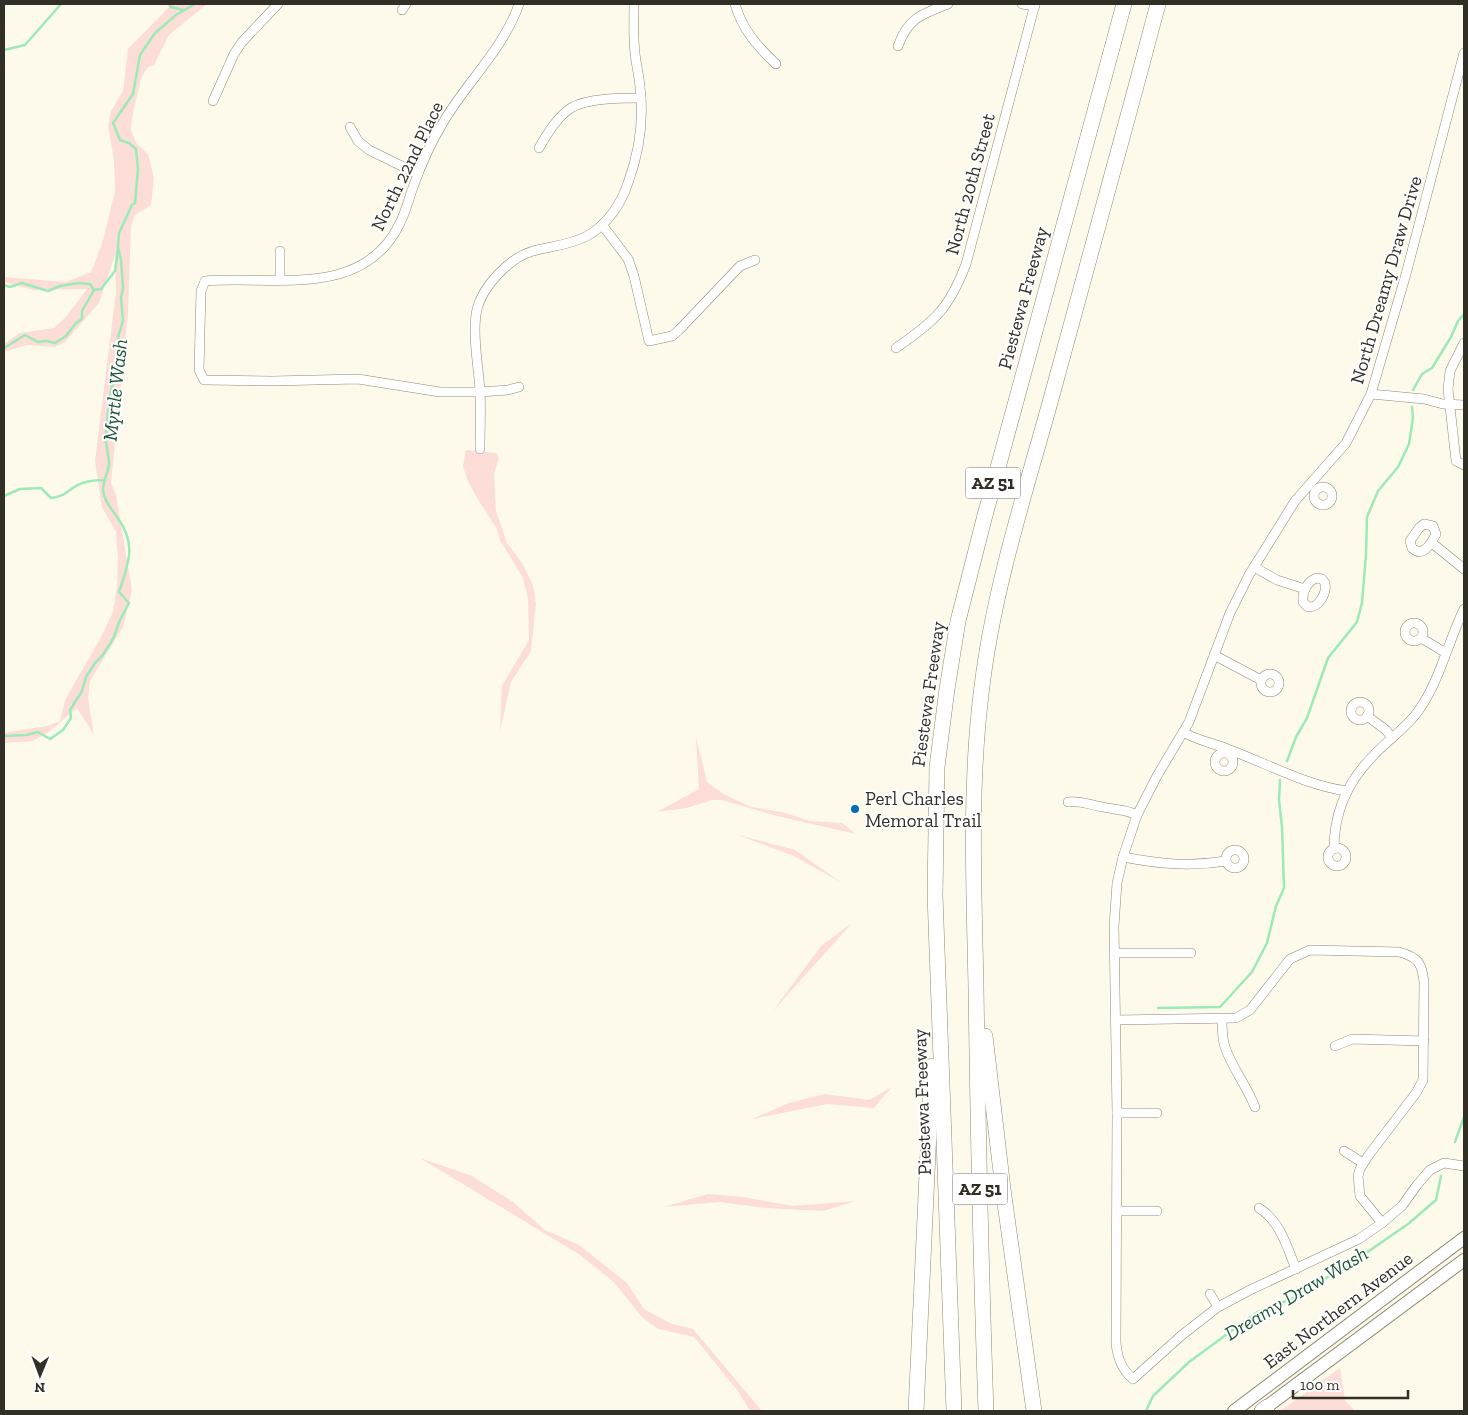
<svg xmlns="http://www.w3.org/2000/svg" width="1468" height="1415" font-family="'Zilla Slab',serif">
	<rect width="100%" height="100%" fill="#fefaeb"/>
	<g fill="#fcddd7">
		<polygon points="172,4 207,4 169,35 154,65 148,67 141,78 132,117 131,130 136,143 148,154 154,178 151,205 135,215 131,226 128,314 111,483 116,495 132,590 123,627 90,681 88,698 94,735 77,708 50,731 33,741 4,743 4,733 47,726 60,721 65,700 101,637 113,612 117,586 118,559 116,532 102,507 95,461 116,292 115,255 99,303 64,343 55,347 26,345 4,352 4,344 20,333 54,328 65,318 87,289 33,290 4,282 4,277 66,282 91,272 102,244 115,191 114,160 108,126 111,111 123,91 128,49"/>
		<polygon points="466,450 496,453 499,458 494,474 496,511 507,543 522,563 533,585 536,604 531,651 511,682 500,731 502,686 529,640 528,599 523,578 500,540 497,529 477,498 467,479 463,466"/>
		<polygon points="696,737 707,782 725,795 751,807 782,812 810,821 842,823 856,834 777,816 722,800 712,800 687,808 657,812 699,789"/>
		<polygon points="735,834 795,850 842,883 794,856"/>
		<polygon points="852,923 772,1012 821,946"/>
		<polygon points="892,1087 874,1108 827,1104 752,1119 789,1103 825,1094 869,1100"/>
		<polygon points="420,1158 472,1176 513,1202 545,1230 579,1245 627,1283 644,1309 672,1324 693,1329 762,1411 750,1411 738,1391 694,1337 658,1329 642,1317 614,1282 580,1255"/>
		<polygon points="708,1194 743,1197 793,1206 856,1201 823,1211 766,1208 719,1202 663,1207"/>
		<polygon points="1340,1368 1345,1401 1356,1411 1280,1411"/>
	</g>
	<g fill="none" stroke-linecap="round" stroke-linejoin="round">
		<g stroke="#9beab8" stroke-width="2.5">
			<polyline points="169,4 171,7 183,10"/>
			<polyline points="4,50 25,45 61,4"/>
			<polyline points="4,285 10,287 22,283 48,291 60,286 79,283 90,284 94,290 101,289 115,271 118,249"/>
			<polyline points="4,348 25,335 38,342 46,341 55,343 66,336 76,323 82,319 82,311 94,290"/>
			<polyline points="1413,390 1422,374 1432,368 1451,337 1458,321 1464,314"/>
			<path d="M 4,496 L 20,489 L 41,488 L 51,498 C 67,495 64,493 76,486 C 84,481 94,480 104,480"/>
			<path d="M 4,736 L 26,735 L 38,732 L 50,739 L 63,730 L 71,718 L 70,710 L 82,691 L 86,677 L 95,663 L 103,655 L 114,637 L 119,622 L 129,603 L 119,592 C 129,562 137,544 117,517 C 111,508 104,501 103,490 C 103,481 108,473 109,464 C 109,457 107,449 106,442 C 106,411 113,377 120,347 L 118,337 L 123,321 L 121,298 L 123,288 L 121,260 L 118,247 L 119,233 L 132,205 L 135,203 L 138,169 L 136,149 L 129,143 L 120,140 L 113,123 L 133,94 L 140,55 L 155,33 L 176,15 L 195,4"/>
			<polyline points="1287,761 1296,737 1307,718 1328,658 1357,622 1362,603 1366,554 1367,517 1378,491 1398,467 1409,444 1413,418 1412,407"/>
			<polyline points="1158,1008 1220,1007 1252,972 1267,943 1276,906 1284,888 1282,827 1279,800 1280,780"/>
			<polyline points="1455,1142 1464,1117"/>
			<polyline points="1146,1411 1153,1396 1189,1362 1256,1313 1291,1299 1353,1262 1408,1224 1436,1200 1441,1176"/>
		</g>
		<g stroke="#8f8972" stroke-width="10">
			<g id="minor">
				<path d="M 735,4 C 742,29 757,46 776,64"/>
				<polyline points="1022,4 1035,6"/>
				<polyline points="402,10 406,4"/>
				<path d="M 898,46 C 908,18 922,14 948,4"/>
				<path d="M 1464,53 L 1406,274 L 1371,394 L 1346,443 L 1295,501 L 1249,575 L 1230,613 L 1189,722 L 1157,776 L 1137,815 L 1123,857 L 1117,883 L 1114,926 L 1117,1113 L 1116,1342 C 1117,1357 1121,1369 1133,1379 L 1182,1335 L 1218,1307 L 1250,1290 L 1359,1239 L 1382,1223 L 1402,1206 L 1417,1185 L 1430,1170 L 1444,1163 L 1464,1166"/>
				<polyline points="213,101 234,54 242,42 278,4"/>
				<polyline points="350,127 358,141 369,150 418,174"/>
				<path d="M 539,148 C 547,134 557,117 571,108 C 587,98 621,98 641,98"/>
				<polyline points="603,226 628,259 634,276 649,341 672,336 679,330 740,266 755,260"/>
				<polyline points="280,280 280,251"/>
				<polyline points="1464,343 1450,371 1448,389 1456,461 1464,465"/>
				<path d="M 896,348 C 935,321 949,309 966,264 L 1035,4"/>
				<path d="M 519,387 L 508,390 L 480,392 L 440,392 L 358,379 L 272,381 L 204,380 L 199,370 L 201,291 L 205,281 C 271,275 362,300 399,225 C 405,214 408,202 412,190 C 420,167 431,142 444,121 C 467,82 504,48 519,4"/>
				<polyline points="1371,394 1424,399 1443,404 1464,405"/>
				<path d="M 480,449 C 480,429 481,409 480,389 C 478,365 472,332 477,309 C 483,286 509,258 533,251 C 551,246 571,245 587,236 C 607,225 621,204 628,183 C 639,153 644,119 640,87 C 639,75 636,64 635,53 C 633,37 634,20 634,4"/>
				<circle cx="1323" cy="496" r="9"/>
				<path d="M 1424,524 L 1433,526 L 1436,534 C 1431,544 1423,558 1412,548 L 1410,541 L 1419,528 Z"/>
				<polyline points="1432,543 1464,569"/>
				<polyline points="1254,567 1277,580 1305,589"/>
				<path d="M 1317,578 L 1322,579 L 1325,583 C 1327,593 1319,608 1308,607 L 1303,602 C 1302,592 1307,581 1317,578 Z"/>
				<circle cx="1414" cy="632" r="9"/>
				<polyline points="1421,638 1446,653"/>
				<polyline points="1214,655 1261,680"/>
				<circle cx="1270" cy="683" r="9"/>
				<circle cx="1360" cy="711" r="9"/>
				<polyline points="1367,716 1386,730 1392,738"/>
				<path d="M 1183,732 C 1198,741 1214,743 1230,750 C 1268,764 1305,785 1347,791"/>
				<circle cx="1224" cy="762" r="9"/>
				<path d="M 1068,802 C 1083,800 1088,805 1103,807 C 1115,810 1126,809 1137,815"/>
				<circle cx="1337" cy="857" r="9"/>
				<path d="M 1334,849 C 1334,813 1348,781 1373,756 C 1387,740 1407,728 1419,710 C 1440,680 1448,642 1464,609"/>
				<circle cx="1235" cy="859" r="9"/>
				<path d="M 1123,857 C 1160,864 1189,867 1226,861"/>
				<polyline points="1115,953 1191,953"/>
				<path d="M 1222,1019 C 1222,1029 1222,1038 1225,1047 C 1231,1066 1247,1086 1255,1107"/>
				<path d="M 1116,1020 L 1236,1018 L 1250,1010 L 1290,959 L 1310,950 L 1399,952 C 1418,957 1422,963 1424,982 L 1423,1080 L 1416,1093 L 1368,1156 L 1360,1169 L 1358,1176 L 1360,1196 L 1382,1223"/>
				<polyline points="1335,1046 1352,1039 1424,1041"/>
				<polyline points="1117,1113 1157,1113"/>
				<polyline points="1344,1151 1363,1163"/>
				<path d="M 1259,1208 C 1280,1221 1287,1247 1296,1269"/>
				<polyline points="1117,1211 1157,1211"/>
				<polyline points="1210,1294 1218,1307"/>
			</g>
		</g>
		<g stroke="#8f8972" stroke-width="14">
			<g id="primary">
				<polyline points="1234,1411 1464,1238"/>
				<polyline points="1261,1411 1464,1260"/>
			</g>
		</g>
		<g stroke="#8f8972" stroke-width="16">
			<g id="motorway">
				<polyline points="985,1036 1003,1189 1034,1411"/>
				<polyline points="916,1411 932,1066"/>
				<polyline points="954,1411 935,895 937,767 947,689 958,621 984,519 1124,4"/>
				<path d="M 986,1411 C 981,1270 978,1129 976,987 C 974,886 969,786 982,686 C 994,588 1025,493 1051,399 C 1087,268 1123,136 1158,4"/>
				<polyline points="1262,1411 1267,1407"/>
			</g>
		</g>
		<use href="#minor" stroke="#fff" stroke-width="9"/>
		<use href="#primary" stroke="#fff" stroke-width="12"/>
		<use href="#motorway" stroke="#fff" stroke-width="15"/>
	</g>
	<circle fill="#006bb7" stroke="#fff" stroke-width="2" cx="855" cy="809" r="5"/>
	<g text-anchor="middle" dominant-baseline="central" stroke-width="4" stroke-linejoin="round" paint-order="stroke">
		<g fill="#fff" stroke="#706d67" stroke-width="1">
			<rect x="965.5" y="467.5" width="55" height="31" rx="4"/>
			<rect x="952.5" y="1173.5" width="55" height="31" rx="4"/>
		</g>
		<g font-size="18" font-weight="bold" fill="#322f26">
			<text x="993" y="483">AZ 51</text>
			<text x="980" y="1189">AZ 51</text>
		</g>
		<g font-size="19" fill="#322f26" stroke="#fff">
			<text transform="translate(407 166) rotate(-64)">North 22nd Place</text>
			<text transform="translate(970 184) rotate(-75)">North 20th Street</text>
			<text transform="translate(1386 280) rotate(-74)">North Dreamy Draw Drive</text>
			<text transform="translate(1023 298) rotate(-75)">Piestewa Freeway</text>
			<text transform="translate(928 694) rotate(-82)">Piestewa Freeway</text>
			<text transform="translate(922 1102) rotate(-92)">Piestewa Freeway</text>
			<text transform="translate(1338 1310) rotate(-37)">East Northern Avenue</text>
		</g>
		<g font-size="19" fill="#322f26" stroke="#fff" text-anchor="start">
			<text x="865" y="798">Perl Charles<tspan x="865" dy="22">Memoral Trail</tspan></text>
		</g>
		<g font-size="20" font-style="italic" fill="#1d5737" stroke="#fff">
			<text transform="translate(115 390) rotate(-84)">Myrtle Wash</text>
			<text transform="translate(1296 1293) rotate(-31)">Dreamy Draw Wash</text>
		</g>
	</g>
	<rect width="1468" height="1415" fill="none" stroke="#322f26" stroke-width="10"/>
	<g transform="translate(40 1375) rotate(181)" stroke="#ffffff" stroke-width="4" paint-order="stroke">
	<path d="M0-4L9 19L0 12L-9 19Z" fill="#322f26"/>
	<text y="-8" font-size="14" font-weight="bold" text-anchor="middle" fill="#322f26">N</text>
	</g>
	<path d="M1293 1390v8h115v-8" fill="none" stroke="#322f26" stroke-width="2.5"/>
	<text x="1300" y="1390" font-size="15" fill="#322f26" stroke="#ffffff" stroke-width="4" paint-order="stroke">100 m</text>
</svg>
